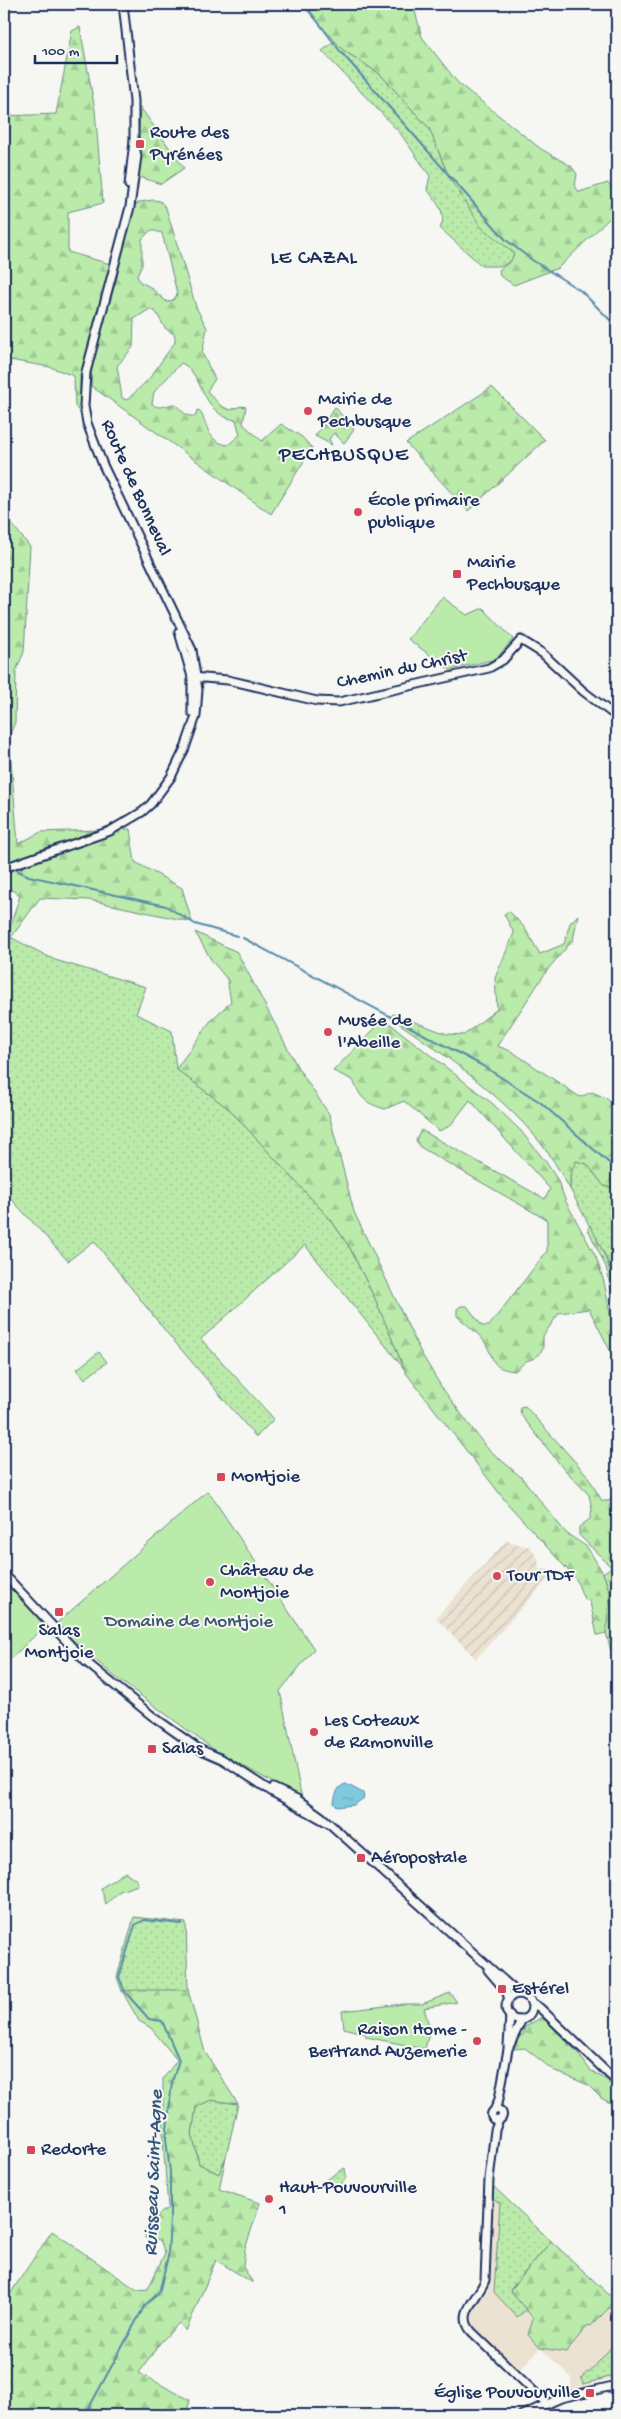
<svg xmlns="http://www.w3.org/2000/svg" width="621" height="2419" font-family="'Gochi Hand',sans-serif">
	<defs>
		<pattern id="industrial-furrows" width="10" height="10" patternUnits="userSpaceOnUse" patternTransform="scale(1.25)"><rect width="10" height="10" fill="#ece2d2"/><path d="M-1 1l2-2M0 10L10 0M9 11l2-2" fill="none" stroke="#cac2b7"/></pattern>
		<pattern id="grass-dots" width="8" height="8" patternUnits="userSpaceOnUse" patternTransform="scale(1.25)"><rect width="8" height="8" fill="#bbebaa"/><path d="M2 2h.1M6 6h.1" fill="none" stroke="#a0ca95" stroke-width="1.8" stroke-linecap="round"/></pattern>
		<pattern id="forest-firs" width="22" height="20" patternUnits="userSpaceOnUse" patternTransform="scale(1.25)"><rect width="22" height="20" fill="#bbebaa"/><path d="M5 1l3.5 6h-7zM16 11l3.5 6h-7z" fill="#a0ca95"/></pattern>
		<pattern id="cemetery-stones" width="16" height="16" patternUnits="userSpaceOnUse" patternTransform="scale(1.25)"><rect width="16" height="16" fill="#bbebaa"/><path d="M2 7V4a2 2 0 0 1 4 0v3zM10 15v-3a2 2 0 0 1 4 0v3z" fill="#a0ca95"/></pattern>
		<pattern id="water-ripples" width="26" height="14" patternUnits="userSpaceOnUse" patternTransform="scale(1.25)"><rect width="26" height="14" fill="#7fc9df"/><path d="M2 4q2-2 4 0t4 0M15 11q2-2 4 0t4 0" fill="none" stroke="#67a4b8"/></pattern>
	</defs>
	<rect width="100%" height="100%" fill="#f6f6f2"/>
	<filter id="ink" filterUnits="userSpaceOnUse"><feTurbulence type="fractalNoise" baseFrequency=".02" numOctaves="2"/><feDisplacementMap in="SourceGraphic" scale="10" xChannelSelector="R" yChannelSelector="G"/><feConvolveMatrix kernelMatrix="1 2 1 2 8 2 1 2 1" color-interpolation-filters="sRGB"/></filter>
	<g filter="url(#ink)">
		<polygon fill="#ece2d2" points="493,2186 617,2302 617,2377 571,2389 571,2377 540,2348 518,2371 496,2352 473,2327 472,2309 487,2292 490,2279"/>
		<polygon fill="url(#industrial-furrows)" points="506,1541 530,1547 538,1559 539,1570 548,1569 553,1573 476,1659 436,1618"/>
		<g fill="url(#grass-dots)" stroke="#6b8d84">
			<path d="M 335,41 L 343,50 L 380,74 L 429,128 L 449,177 L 507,248 L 514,253 L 511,261 L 502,266 L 482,266 L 440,228 C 448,213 436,202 427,189 L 430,176 L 400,133 L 322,51 Z"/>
			<polygon points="12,938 55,960 146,987 136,1014 172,1031 176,1069 229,1109 331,1220 350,1248 377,1303 405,1370 305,1245 201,1339 274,1419 256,1437 167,1333 94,1241 68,1261 4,1191 4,947"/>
			<polygon points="576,1161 587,1164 604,1186 617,1188 617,1297 608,1261 570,1189 570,1175"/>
			<polygon points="617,1563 615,1588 617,1590 617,1650 611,1651 606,1633 610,1593 603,1573"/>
			<polygon points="134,1917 186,1923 188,1990 122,1991 117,1977"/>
			<polygon points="211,2100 238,2104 226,2157 219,2174 199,2164 192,2134 196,2107"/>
			<polygon points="345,2168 346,2177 341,2186 330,2187 323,2182"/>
			<polygon points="493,2186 551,2241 510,2290 526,2310 517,2317 494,2292 500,2203 493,2198"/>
			<polygon points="617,2330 617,2375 583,2384 581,2378 586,2373 590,2372 612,2346 611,2341"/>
		</g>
		<g fill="url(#forest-firs)" stroke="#6b8d84" fill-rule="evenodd">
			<polygon points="306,4 413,4 422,37 458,83 541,149 571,166 577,174 575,186 579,192 608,183 617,197 617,211 558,268 514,285 500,276 499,270 511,261 514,253 481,227 449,177 429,128 380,74 343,50 304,7"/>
			<polygon points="80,27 95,110 103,203 68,212 68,252 110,264 80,376 80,413 75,406 74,376 50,367 4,359 4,116 56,114 72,31"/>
			<polygon points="140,107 184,168 161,184 137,176"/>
			<path d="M 153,200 L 160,201 L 166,208 L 196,307 L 207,328 L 202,353 L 215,379 L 207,391 L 221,406 L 230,410 L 241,406 L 246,407 L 243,424 L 262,441 L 281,424 L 302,437 L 312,448 L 271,514 L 91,386 L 92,364 L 117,277 L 132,207 L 140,202 ZM 151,230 L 162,233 L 176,289 L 177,295 L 173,300 L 167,302 L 150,287 L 140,282 L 137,276 L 142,265 L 142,239 ZM 150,309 L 156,312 L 165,328 L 175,335 L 175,342 L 149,379 L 127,400 L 122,398 L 117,366 L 133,347 L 134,319 ZM 181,363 C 204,372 200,415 236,420 L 240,435 L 228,445 C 207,442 208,425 200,411 L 197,410 L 196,416 C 185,418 182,409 174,404 C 165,405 159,410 152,404 L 154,392 Z"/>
			<polygon points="492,387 545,440 468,511 406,443"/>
			<polygon points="4,514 30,547 24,652 16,671 15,722 9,737 18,844 41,832 130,829 135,862 182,888 192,922 89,900 40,898 4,947 20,895 8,888 10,863 4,862"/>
			<path d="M 509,911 L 524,927 L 540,954 L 564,944 L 570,923 L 578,915 L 573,940 L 548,969 L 497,1046 L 511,1051 L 580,1097 L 592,1092 L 606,1098 L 617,1108 L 617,1188 L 604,1186 L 587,1164 L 576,1161 L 570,1175 L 570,1189 C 563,1177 556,1164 548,1153 C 512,1102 443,1053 391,1018 L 393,1014 L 447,1034 L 464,1035 L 497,1009 L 495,978 L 514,933 L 504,914 Z"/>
			<polygon points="195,932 237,952 298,1068 329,1114 354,1212 420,1351 442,1388 486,1447 522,1478 566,1533 587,1547 603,1573 610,1593 606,1633 597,1635 590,1602 583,1597 576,1579 507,1503 406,1373 377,1303 350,1248 331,1220 229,1109 176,1069 212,1019 231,1002 227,979 212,961"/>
			<path d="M 384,1019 L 493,1104 L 520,1130 L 546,1162 L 557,1179 L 566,1202 L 596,1257 L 604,1282 L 617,1349 L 617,1364 L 589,1309 L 559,1313 L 543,1336 L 543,1349 L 535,1358 L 526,1361 L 515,1371 C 488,1368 496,1359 484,1341 C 477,1332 466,1324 457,1316 L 457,1309 L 461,1306 L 467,1306 L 482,1326 L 489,1326 L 547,1251 L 547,1220 L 420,1147 L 416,1140 L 421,1130 L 545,1199 L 550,1189 L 470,1100 L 450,1126 L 439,1131 L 404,1101 L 385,1109 C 365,1103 361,1099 353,1080 L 333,1071 Z"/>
			<path d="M 590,1225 C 605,1254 617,1281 617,1314 L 606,1267 L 588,1229 Z"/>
			<polygon points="525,1406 587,1475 602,1501 609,1501 617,1491 617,1563 611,1567 579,1535 579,1527 590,1519 592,1509 589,1495 562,1467 521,1415 520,1407"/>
			<polygon points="135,1990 188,1990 205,2052 238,2104 211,2100 196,2107 192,2134 199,2164 219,2174 226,2157 219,2189 260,2203 245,2249 243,2267 253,2283 216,2260 186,2331 179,2323 160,2343 139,2373 190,2400 186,2415 4,2415 4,2337 9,2329 4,2325 4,2303 52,2231 137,2290 148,2289 165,2253 160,2240 145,2238 148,2222 168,2208 163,2139 163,2079 177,2060 151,2028 139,2021 122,1991"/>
			<polygon points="542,2017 578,2053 590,2070 617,2086 617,2113 614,2105 601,2098 588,2085 553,2070 525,2048 514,2049 512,2046 517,2037 523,2035 525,2027"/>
			<polygon points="551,2241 616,2301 591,2326 588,2325 566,2352 540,2348 528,2335 533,2318 510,2291"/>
		</g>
		<polygon fill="url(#cemetery-stones)" stroke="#6b8d84" points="335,407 354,430 344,443 334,433 329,439 332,445 315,436"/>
		<g fill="#bbebaa" stroke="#6b8d84">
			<polygon points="442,597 467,615 483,608 513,639 496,659 450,670 408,639"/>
			<polygon points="99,1352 107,1362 85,1379 77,1369"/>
			<polygon points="208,1491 314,1649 280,1691 302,1799 213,1749 114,1676 58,1627 58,1622"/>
			<polygon points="4,1581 45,1626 4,1665"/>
			<polygon points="125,1872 137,1880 138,1885 120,1891 106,1904 101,1888"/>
			<polygon points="450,1993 457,2002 424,2008 430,2029 425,2049 366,2037 366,2034 344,2028 342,2011 403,2004 422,2004"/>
		</g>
		<path fill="url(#water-ripples)" stroke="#578bab" d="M 346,1784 L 363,1793 L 364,1798 L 354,1805 L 337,1807 L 334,1803 C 335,1795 338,1785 346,1784 Z"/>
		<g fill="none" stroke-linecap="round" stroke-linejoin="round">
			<g stroke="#578bab" stroke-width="2">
				<polyline points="309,10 340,51 506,240 532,260 581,291 617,327"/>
				<polyline points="18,871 29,876 166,906 195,924 237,936"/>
				<polyline points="243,938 483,1066 540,1102 617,1170"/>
				<polyline points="85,2415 145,2305 159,2293 168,2256 170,2219 170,2172 166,2139 172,2082 179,2060 162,2021 149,2019 125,1992 119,1977 135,1925 144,1920 182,1924"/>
			</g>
			<g stroke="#1b2f5e" stroke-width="11">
				<g id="minor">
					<polyline points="123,4 134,101 134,141 129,185"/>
					<polyline points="179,632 192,677 192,712"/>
					<polyline points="192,677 228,680 317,701 339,702 489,668 503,660 521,640 542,653 583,691 617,717"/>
					<polyline points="4,868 110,831 142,812 151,804 171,777 185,748 196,716 198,690 192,650 103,465 87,423 84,406 86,372 130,207 137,156 134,141"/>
					<polyline points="4,1574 86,1662 151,1715 199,1749 222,1759 274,1793 328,1823"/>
					<polyline points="273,1788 297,1799 322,1817 519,1994"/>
					<polyline points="488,1970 506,1991 509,1999"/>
					<circle cx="519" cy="2007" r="13"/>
					<polyline points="531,2002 540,2008 617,2082"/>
					<polyline points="508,2046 510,2015"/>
					<circle cx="497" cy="2115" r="5.5"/>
					<polyline points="494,2111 499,2099 508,2049 522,2019"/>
					<path d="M 499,2120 L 495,2130 L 489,2179 L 485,2280 C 479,2298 455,2313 472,2332 L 546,2403"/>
					<polyline points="522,2415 561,2398 617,2385"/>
				</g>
			</g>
			<use href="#minor" stroke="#f6f6f2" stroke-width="7"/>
		</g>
	</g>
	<g fill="#d1495b" stroke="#f6f6f2" stroke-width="2">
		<rect x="135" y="139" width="10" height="10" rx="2.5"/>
		<circle cx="308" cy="411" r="5"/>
		<circle cx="358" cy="512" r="5"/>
		<rect x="452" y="569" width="10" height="10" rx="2.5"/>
		<circle cx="328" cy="1032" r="5"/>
		<rect x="216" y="1472" width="10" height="10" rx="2.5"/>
		<circle cx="497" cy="1576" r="5"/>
		<circle cx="210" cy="1582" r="5"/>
		<rect x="54" y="1607" width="10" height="10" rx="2.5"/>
		<circle cx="314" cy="1732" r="5"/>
		<rect x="147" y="1744" width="10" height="10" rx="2.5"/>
		<rect x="356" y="1853" width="10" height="10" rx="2.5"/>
		<rect x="497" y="1984" width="10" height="10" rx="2.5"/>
		<circle cx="477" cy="2041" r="5"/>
		<rect x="26" y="2145" width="10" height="10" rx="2.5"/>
		<circle cx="269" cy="2199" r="5"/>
		<rect x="585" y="2388" width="10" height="10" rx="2.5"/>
	</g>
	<g text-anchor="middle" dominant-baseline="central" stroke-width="4" stroke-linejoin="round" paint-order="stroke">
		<g font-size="19" fill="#1b2f5e" stroke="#f6f6f2" text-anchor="start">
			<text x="150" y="133">Route des<tspan x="150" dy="22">Pyrénées</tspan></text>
			<text x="318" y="400">Mairie de<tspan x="318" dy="22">Pechbusque</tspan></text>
			<text x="368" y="501">École primaire<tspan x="368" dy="22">publique</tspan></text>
			<text x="467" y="563">Mairie<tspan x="467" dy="22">Pechbusque</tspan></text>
			<text x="338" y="1021">Musée de<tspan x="338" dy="22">l'Abeille</tspan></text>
			<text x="231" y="1477">Montjoie</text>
			<text x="220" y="1571">Château de<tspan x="220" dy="22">Montjoie</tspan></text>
			<text x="507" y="1576">Tour TDF</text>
			<text x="59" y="1631" text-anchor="middle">Salas<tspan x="59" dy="22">Montjoie</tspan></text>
			<text x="324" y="1721">Les Coteaux<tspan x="324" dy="22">de Ramonville</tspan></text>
			<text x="162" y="1749">Salas</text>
			<text x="371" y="1858">Aéropostale</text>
			<text x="512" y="1989">Estérel</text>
			<text x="467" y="2030" text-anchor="end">Raison Home -<tspan x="467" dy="22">Bertrand Auzemerie</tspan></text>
			<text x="41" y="2150">Redorte</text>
			<text x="279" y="2188">Haut-Pouvourville<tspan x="279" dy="22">1</tspan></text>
			<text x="580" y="2393" text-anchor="end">Église Pouvourville</text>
		</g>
		<g font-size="19" fill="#1b2f5e" stroke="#f6f6f2">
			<text transform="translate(135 488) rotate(66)">Route de Bonneval</text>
			<text transform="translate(402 670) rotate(-12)">Chemin du Christ</text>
		</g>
		<g font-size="19" fill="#3b556d" stroke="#f6f6f2">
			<text x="189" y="1622">Domaine de Montjoie</text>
		</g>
		<g font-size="20" letter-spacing="1" fill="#1b2f5e" stroke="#f6f6f2">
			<text x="314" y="259">LE CAZAL</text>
		</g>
		<g font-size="20" font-style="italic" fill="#34567e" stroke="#f6f6f2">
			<text transform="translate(155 2173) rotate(-88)">Ruisseau Saint-Agne</text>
		</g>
		<g font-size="21" letter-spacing="1" fill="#1b2f5e" stroke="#f6f6f2">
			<text x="344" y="456">PECHBUSQUE</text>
		</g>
	</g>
	<rect width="621" height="2419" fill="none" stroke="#f6f6f2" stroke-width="20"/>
	<rect x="10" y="10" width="601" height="2399" fill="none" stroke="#1b2f5e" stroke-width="2" filter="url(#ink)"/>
	<path d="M35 55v8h82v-8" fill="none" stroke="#1b2f5e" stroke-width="2.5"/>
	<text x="42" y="55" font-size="15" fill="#1b2f5e" stroke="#f6f6f2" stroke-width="4" paint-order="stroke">100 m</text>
</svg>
